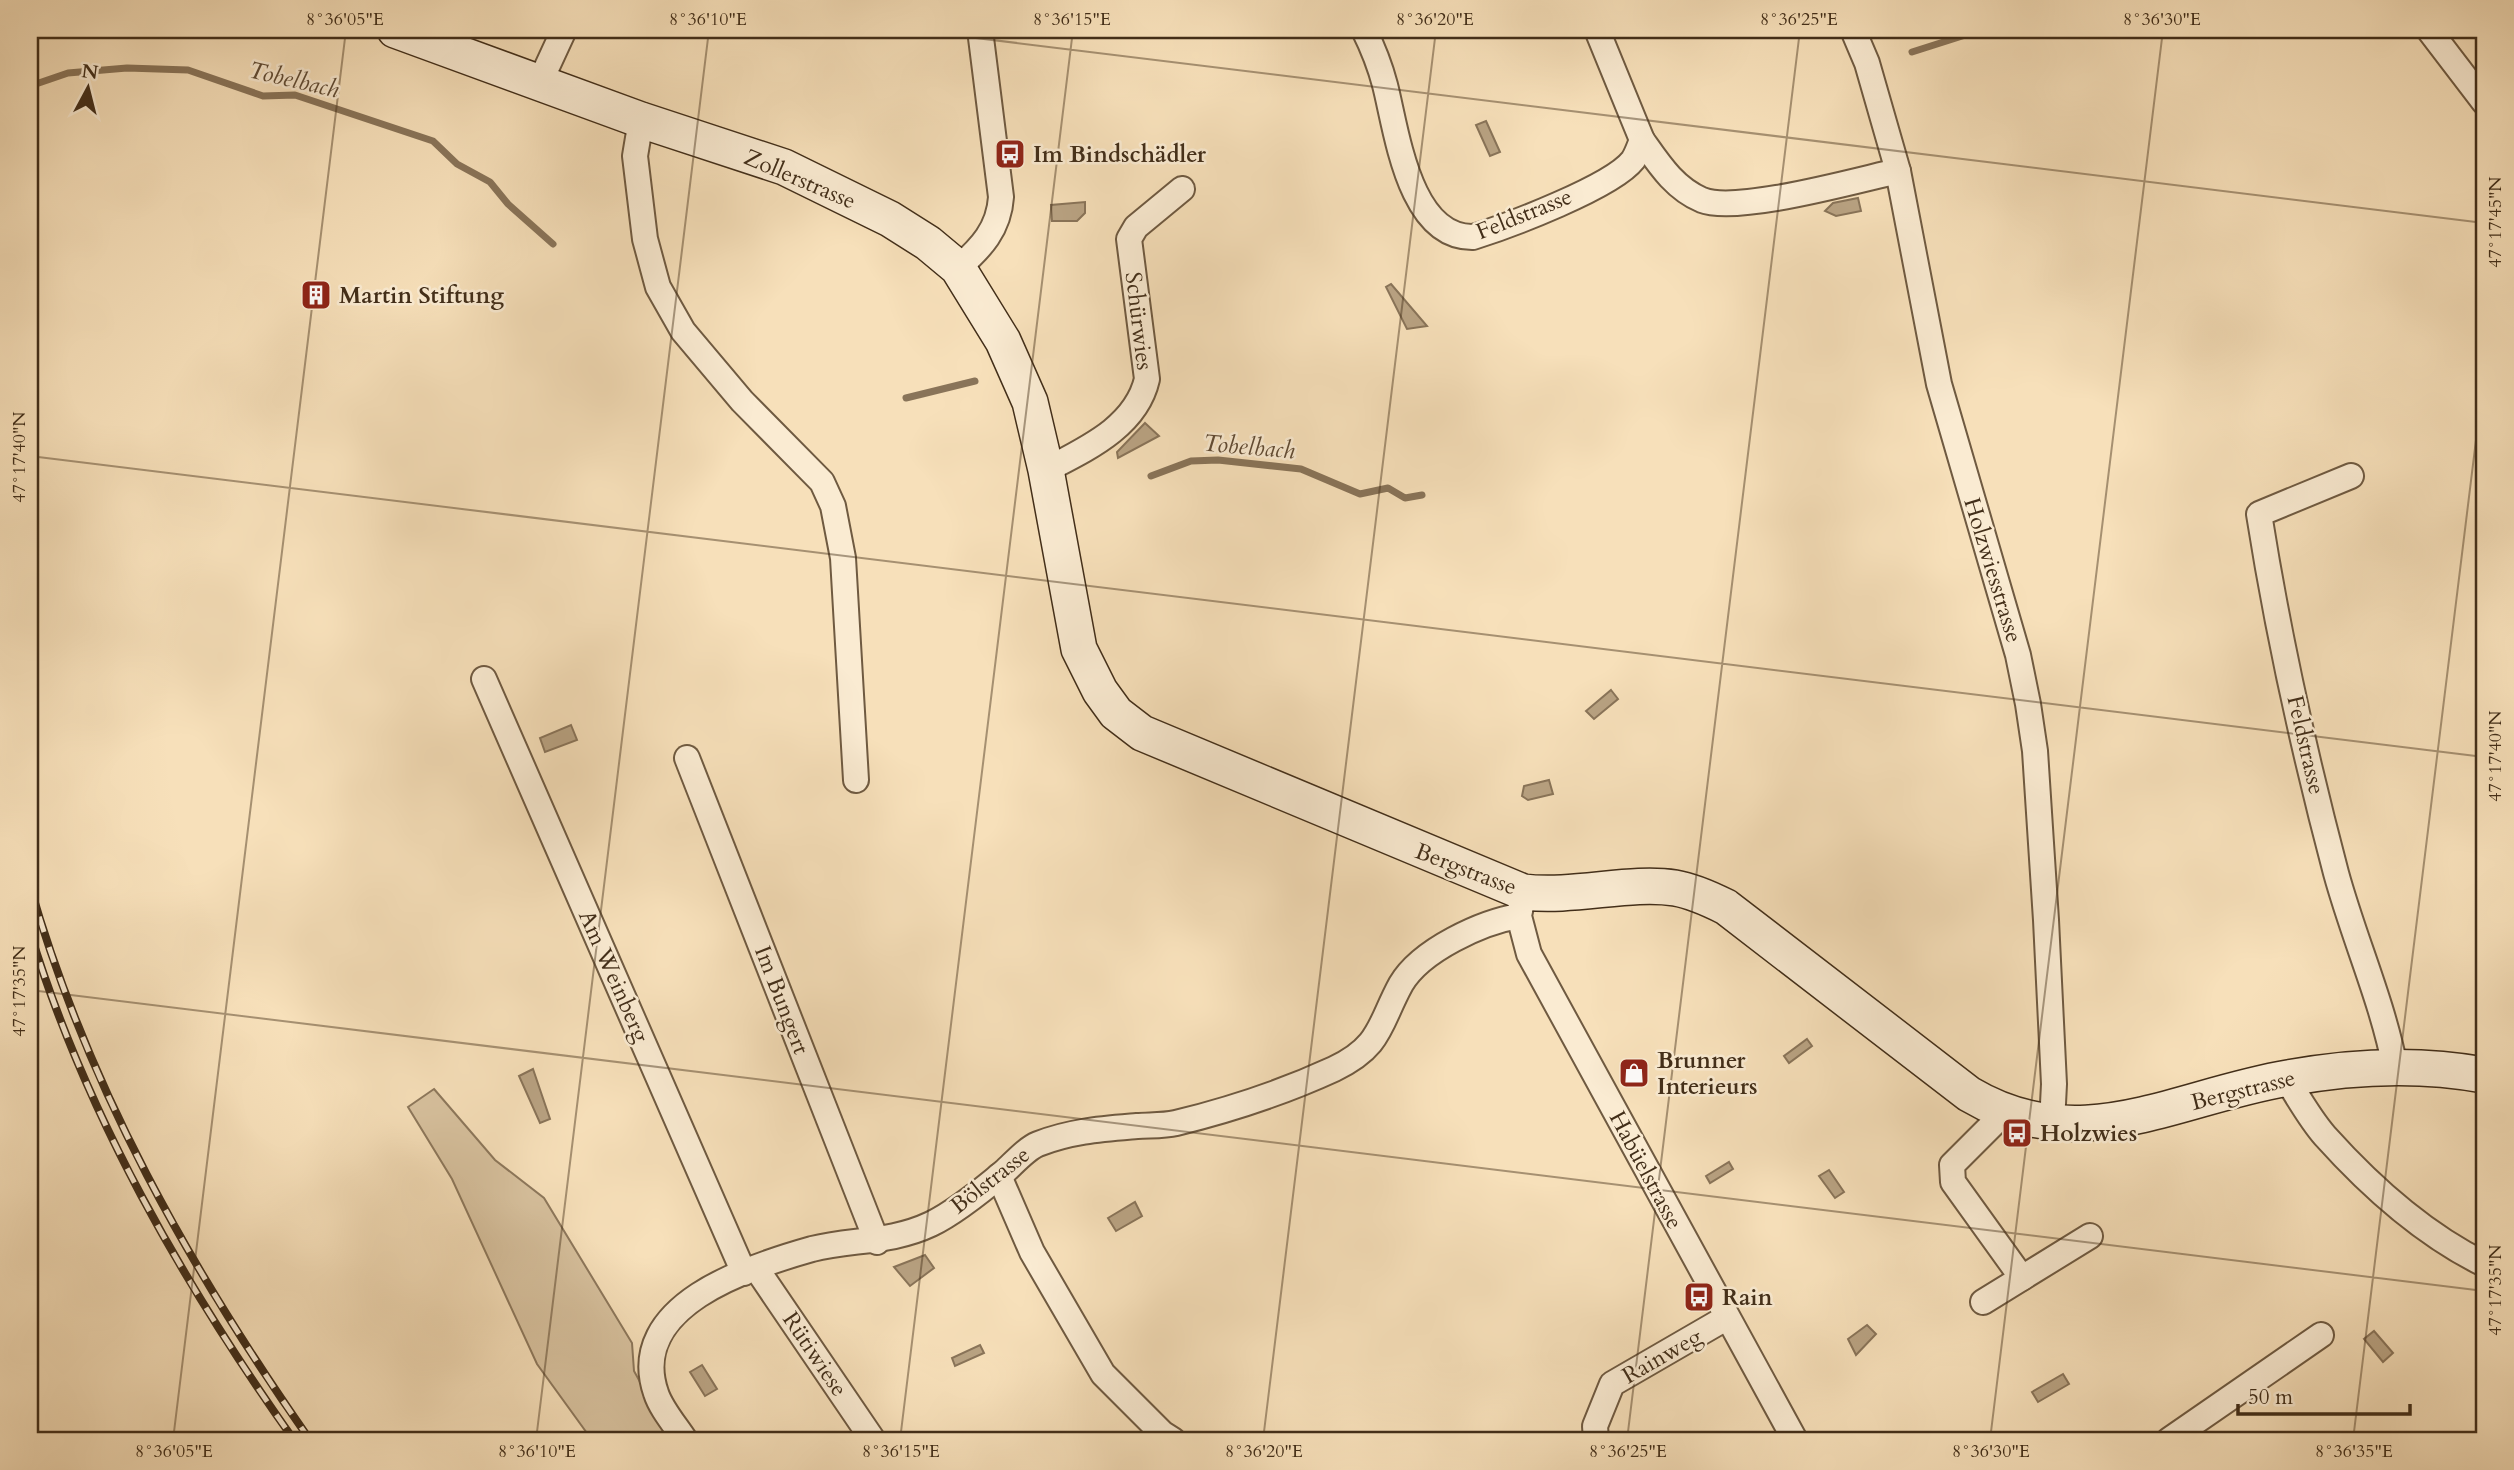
<svg xmlns="http://www.w3.org/2000/svg" width="2514" height="1470" font-family="Cardo,serif">
	<rect width="100%" height="100%" fill="#f7e0ba"/>
	<filter id="stains"><feTurbulence type="fractalNoise" baseFrequency=".00286" numOctaves="4"/><feColorMatrix values="0 0 0 0 .2 0 0 0 0 .09 0 0 0 0 .02 0 0 0 .5 -.17"/></filter>
	<radialGradient id="worn" r=".72"><stop offset=".6" stop-color="#630" stop-opacity="0"/><stop offset="1" stop-color="#630" stop-opacity=".3"/></radialGradient>
	<polygon fill="#d8c29f" stroke="#8d785c" stroke-width="2" points="434,1089 495,1160 544,1198 632,1343 634,1371 672,1440 592,1440 537,1364 452,1179 408,1107"/>
	<g fill="#b9a383" stroke="#897459" stroke-width="2">
		<polygon points="1486,121 1500,152 1490,156 1476,125"/>
		<polygon points="1858,198 1861,211 1836,216 1825,211 1833,203"/>
		<polygon points="1085,202 1085,213 1077,221 1052,221 1051,205"/>
		<polygon points="1391,284 1427,326 1407,329 1386,287"/>
		<polygon points="1145,423 1159,436 1118,458 1117,452"/>
		<polygon points="1611,690 1618,699 1594,719 1586,711"/>
		<polygon points="571,725 577,740 545,752 540,738"/>
		<polygon points="1549,780 1553,794 1528,800 1522,796 1524,786"/>
		<polygon points="1807,1039 1812,1046 1789,1063 1784,1056"/>
		<polygon points="533,1069 550,1119 540,1123 519,1076"/>
		<polygon points="1729,1162 1733,1169 1710,1183 1706,1176"/>
		<polygon points="1829,1170 1844,1192 1835,1198 1819,1176"/>
		<polygon points="1135,1202 1142,1216 1116,1231 1108,1218"/>
		<polygon points="925,1255 934,1268 910,1286 894,1267"/>
		<polygon points="1867,1325 1876,1334 1856,1355 1848,1339"/>
		<polygon points="2374,1331 2393,1353 2383,1362 2364,1339"/>
		<polygon points="980,1345 984,1353 955,1366 952,1358"/>
		<polygon points="702,1365 717,1389 705,1396 690,1372"/>
		<polygon points="2063,1374 2069,1384 2038,1402 2032,1392"/>
	</g>
	<g fill="none" stroke-linecap="round" stroke-linejoin="round">
		<g stroke="#897459" stroke-width="7">
			<polyline points="1912,52 1981,30"/>
			<polyline points="30,86 68,73 127,68 188,70 263,96 295,95 433,141 457,164 490,182 508,204 553,244"/>
			<polyline points="906,398 975,381"/>
			<polyline points="1151,476 1191,461 1218,460 1301,469 1360,494 1388,488 1405,498 1422,495"/>
		</g>
		<g stroke="#6f5a41" stroke-width="28">
			<g id="street">
				<path d="M 1364,30 C 1373,48 1380,66 1385,85 C 1397,132 1409,238 1473,237 C 1508,226 1612,187 1633,160 C 1637,154 1639,147 1642,140 L 1597,30"/>
				<polyline points="1853,30 1867,63 1898,171 1939,384 2018,655 2028,704 2035,751 2046,920 2054,1084 2052,1123"/>
				<polyline points="2429,30 2484,102"/>
				<polyline points="540,82 564,30"/>
				<polyline points="641,120 635,156 645,239 658,287 683,331 742,401 822,482 833,506 843,558 856,780"/>
				<path d="M 1642,140 C 1659,164 1674,188 1702,200 C 1737,214 1857,180 1898,171"/>
				<path d="M 958,268 C 981,248 999,229 1001,197 L 980,30"/>
				<path d="M 1046,470 C 1086,449 1136,427 1147,379 L 1129,239 L 1136,227 L 1182,189"/>
				<path d="M 2351,476 L 2259,514 C 2278,634 2305,756 2336,873 C 2354,939 2382,1000 2395,1067"/>
				<polyline points="484,679 744,1273"/>
				<polyline points="687,758 877,1242"/>
				<polyline points="1522,901 1519,916 1529,954 1795,1440"/>
				<path d="M 2286,1078 C 2298,1097 2310,1119 2325,1136 C 2369,1185 2425,1235 2484,1264"/>
				<polyline points="2004,1113 1952,1165 1953,1182 2022,1278"/>
				<polyline points="999,1176 1032,1252 1103,1374 1162,1433 1173,1440"/>
				<polyline points="756,1268 873,1440"/>
				<polyline points="1983,1302 2090,1236"/>
				<path d="M 685,1440 C 676,1426 661,1409 656,1393 C 626,1306 748,1267 812,1249 C 852,1239 891,1243 931,1224 C 954,1213 985,1188 1004,1172 C 1014,1163 1026,1149 1038,1144 C 1071,1131 1102,1129 1137,1126 C 1149,1125 1163,1126 1176,1123 C 1229,1110 1284,1092 1334,1069 C 1382,1046 1379,1024 1401,984 C 1421,950 1482,922 1519,916"/>
				<polyline points="1596,1440 1595,1426 1612,1384 1726,1318"/>
				<polyline points="2169,1440 2321,1335"/>
			</g>
		</g>
		<g stroke="#422e19" stroke-width="38">
			<path id="secondary" d="M 395,30 L 641,120 L 784,167 L 890,219 L 928,243 L 958,268 L 1003,341 L 1030,402 L 1046,470 L 1079,649 L 1100,691 L 1116,713 L 1142,733 L 1523,892 C 1575,898 1629,881 1675,888 C 1693,891 1710,899 1726,907 L 1969,1094 C 2080,1160 2175,1097 2288,1078 C 2353,1066 2419,1063 2484,1075"/>
		</g>
		<use href="#street" stroke="#faebd2" stroke-width="24"/>
		<use href="#secondary" stroke="#faebd2" stroke-width="35"/>
		<g stroke="#422e19" stroke-width="8">
			<g id="rail">
				<path d="M 30,886 C 88,1088 190,1269 310,1440"/>
				<path d="M 30,932 C 86,1115 184,1285 294,1440"/>
			</g>
		</g>
		<use href="#rail" stroke="#faebd2" stroke-width="5" stroke-dasharray="16" stroke-linecap="butt"/>
	</g>
	<path fill="none" stroke="#422e19" stroke-width="2" stroke-opacity="0.45" d="M 911,30 L 2484,223M 30,456 L 2484,757M 30,990 L 2484,1291M 173,1440 L 346,30M 536,1440 L 709,30M 900,1440 L 1073,30M 1263,1440 L 1436,30M 1627,1440 L 1800,30M 1990,1440 L 2163,30M 2353,1440 L 2484,375"/>
	<defs>
		<g id="bus-square" transform="scale(1.575)"><rect x="-9" y="-9" width="18" height="18" rx="4" fill="#8f2418" stroke="#faebd2"/><path d="M-5-6H5V4H4V6H2V4H-2V6H-4V4H-5ZM-3.5-4V0h7V-4ZM-3.5 1.2v1.5H-2V1.2ZM2 1.2v1.5H3.5V1.2Z" fill="#fff"/></g>
		<g id="building-square" transform="scale(1.575)"><rect x="-9" y="-9" width="18" height="18" rx="4" fill="#8f2418" stroke="#faebd2"/><path d="M-4-6H4V6H1V3H-1V6H-4ZM-2.5-4.3h1.7v1.8h-1.7ZM.8-4.3h1.7v1.8H.8ZM-2.5-1h1.7V.8h-1.7ZM.8-1h1.7V.8H.8Z" fill="#fff"/></g>
		<g id="shop-square" transform="scale(1.575)"><rect x="-9" y="-9" width="18" height="18" rx="4" fill="#8f2418" stroke="#faebd2"/><path d="M-5-2.5h2.3a2.7 3.5 0 0 1 5.4 0H5L5.5 6h-11ZM-1.5-2.5h3a1.5 2.3 0 0 0-3 0Z" fill="#fff"/></g>
	</defs>
	<g fill-rule="evenodd">
		<use href="#bus-square" x="1010" y="154"/>
		<use href="#building-square" x="316" y="295"/>
		<use href="#shop-square" x="1634" y="1073"/>
		<use href="#bus-square" x="2017" y="1133"/>
		<use href="#bus-square" x="1699" y="1297"/>
	</g>
	<g text-anchor="middle" dominant-baseline="central" stroke-width="5" stroke-linejoin="round" paint-order="stroke">
		<g font-size="23" font-weight="bold" fill="#422e19" stroke="#faebd2" text-anchor="start">
			<text x="1033" y="154">Im Bindschädler</text>
			<text x="339" y="295">Martin Stiftung</text>
			<text x="1657" y="1060">Brunner<tspan x="1657" dy="26">Interieurs</tspan></text>
			<text x="2040" y="1133">Holzwies</text>
			<text x="1722" y="1297">Rain</text>
		</g>
		<g font-size="23" fill="#422e19" stroke="#faebd2">
			<text transform="translate(800 179) rotate(23)">Zollerstrasse</text>
			<text transform="translate(1524 214) rotate(-22)">Feldstrasse</text>
			<text transform="translate(1139 321) rotate(83)">Schürwies</text>
			<text transform="translate(1993 570) rotate(73)">Holzwiesstrasse</text>
			<text transform="translate(2306 745) rotate(77)">Feldstrasse</text>
			<text transform="translate(1466 869) rotate(21)">Bergstrasse</text>
			<text transform="translate(614 976) rotate(66)">Am Weinberg</text>
			<text transform="translate(782 1000) rotate(69)">Im Bungert</text>
			<text transform="translate(2243 1090) rotate(-14)">Bergstrasse</text>
			<text transform="translate(1646 1170) rotate(62)">Habüelstrasse</text>
			<text transform="translate(990 1180) rotate(-38)">Bölstrasse</text>
			<text transform="translate(815 1354) rotate(56)">Rütiwiese</text>
			<text transform="translate(1662 1356) rotate(-30)">Rainweg</text>
		</g>
		<g font-size="24" font-style="italic" fill="#604b34" stroke="#faebd2">
			<text transform="translate(294 80) rotate(13)">Tobelbach</text>
			<text transform="translate(1249 447) rotate(5)">Tobelbach</text>
		</g>
	</g>
	<rect width="2514" height="1470" fill="none" stroke="#f7e0ba" stroke-width="77"/>
	<g transform="translate(88 88) rotate(7)" stroke="#faebd2" stroke-width="5" paint-order="stroke">
	<path d="M0-5L12 26L0 18L-12 26Z" fill="#422e19"/>
	<text y="-10" font-size="19" font-weight="bold" text-anchor="middle" fill="#422e19">N</text>
	</g>
	<path d="M2238 1404v10h172v-10" fill="none" stroke="#422e19" stroke-width="3.5"/>
	<text x="2248" y="1404" font-size="21" fill="#422e19" stroke="#faebd2" stroke-width="5" paint-order="stroke">50 m</text>
	<rect x="38" y="38" width="2438" height="1394" fill="none" stroke="#422e19" stroke-width="2.5"/>
	<g font-size="18" text-anchor="middle" fill="#422e19">
		<text x="345" y="25">8°36'05"E</text>
		<text x="708" y="25">8°36'10"E</text>
		<text x="1072" y="25">8°36'15"E</text>
		<text x="1435" y="25">8°36'20"E</text>
		<text x="1799" y="25">8°36'25"E</text>
		<text x="2162" y="25">8°36'30"E</text>
		<text transform="translate(2495 222) rotate(-90)" y="6">47°17'45"N</text>
		<text transform="translate(19 457) rotate(-90)" y="6">47°17'40"N</text>
		<text transform="translate(2495 756) rotate(-90)" y="6">47°17'40"N</text>
		<text transform="translate(19 991) rotate(-90)" y="6">47°17'35"N</text>
		<text transform="translate(2495 1290) rotate(-90)" y="6">47°17'35"N</text>
		<text x="174" y="1457">8°36'05"E</text>
		<text x="537" y="1457">8°36'10"E</text>
		<text x="901" y="1457">8°36'15"E</text>
		<text x="1264" y="1457">8°36'20"E</text>
		<text x="1628" y="1457">8°36'25"E</text>
		<text x="1991" y="1457">8°36'30"E</text>
		<text x="2354" y="1457">8°36'35"E</text>
	</g>
	<rect width="100%" height="100%" filter="url(#stains)"/>
	<rect width="100%" height="100%" fill="url(#worn)"/>
</svg>
